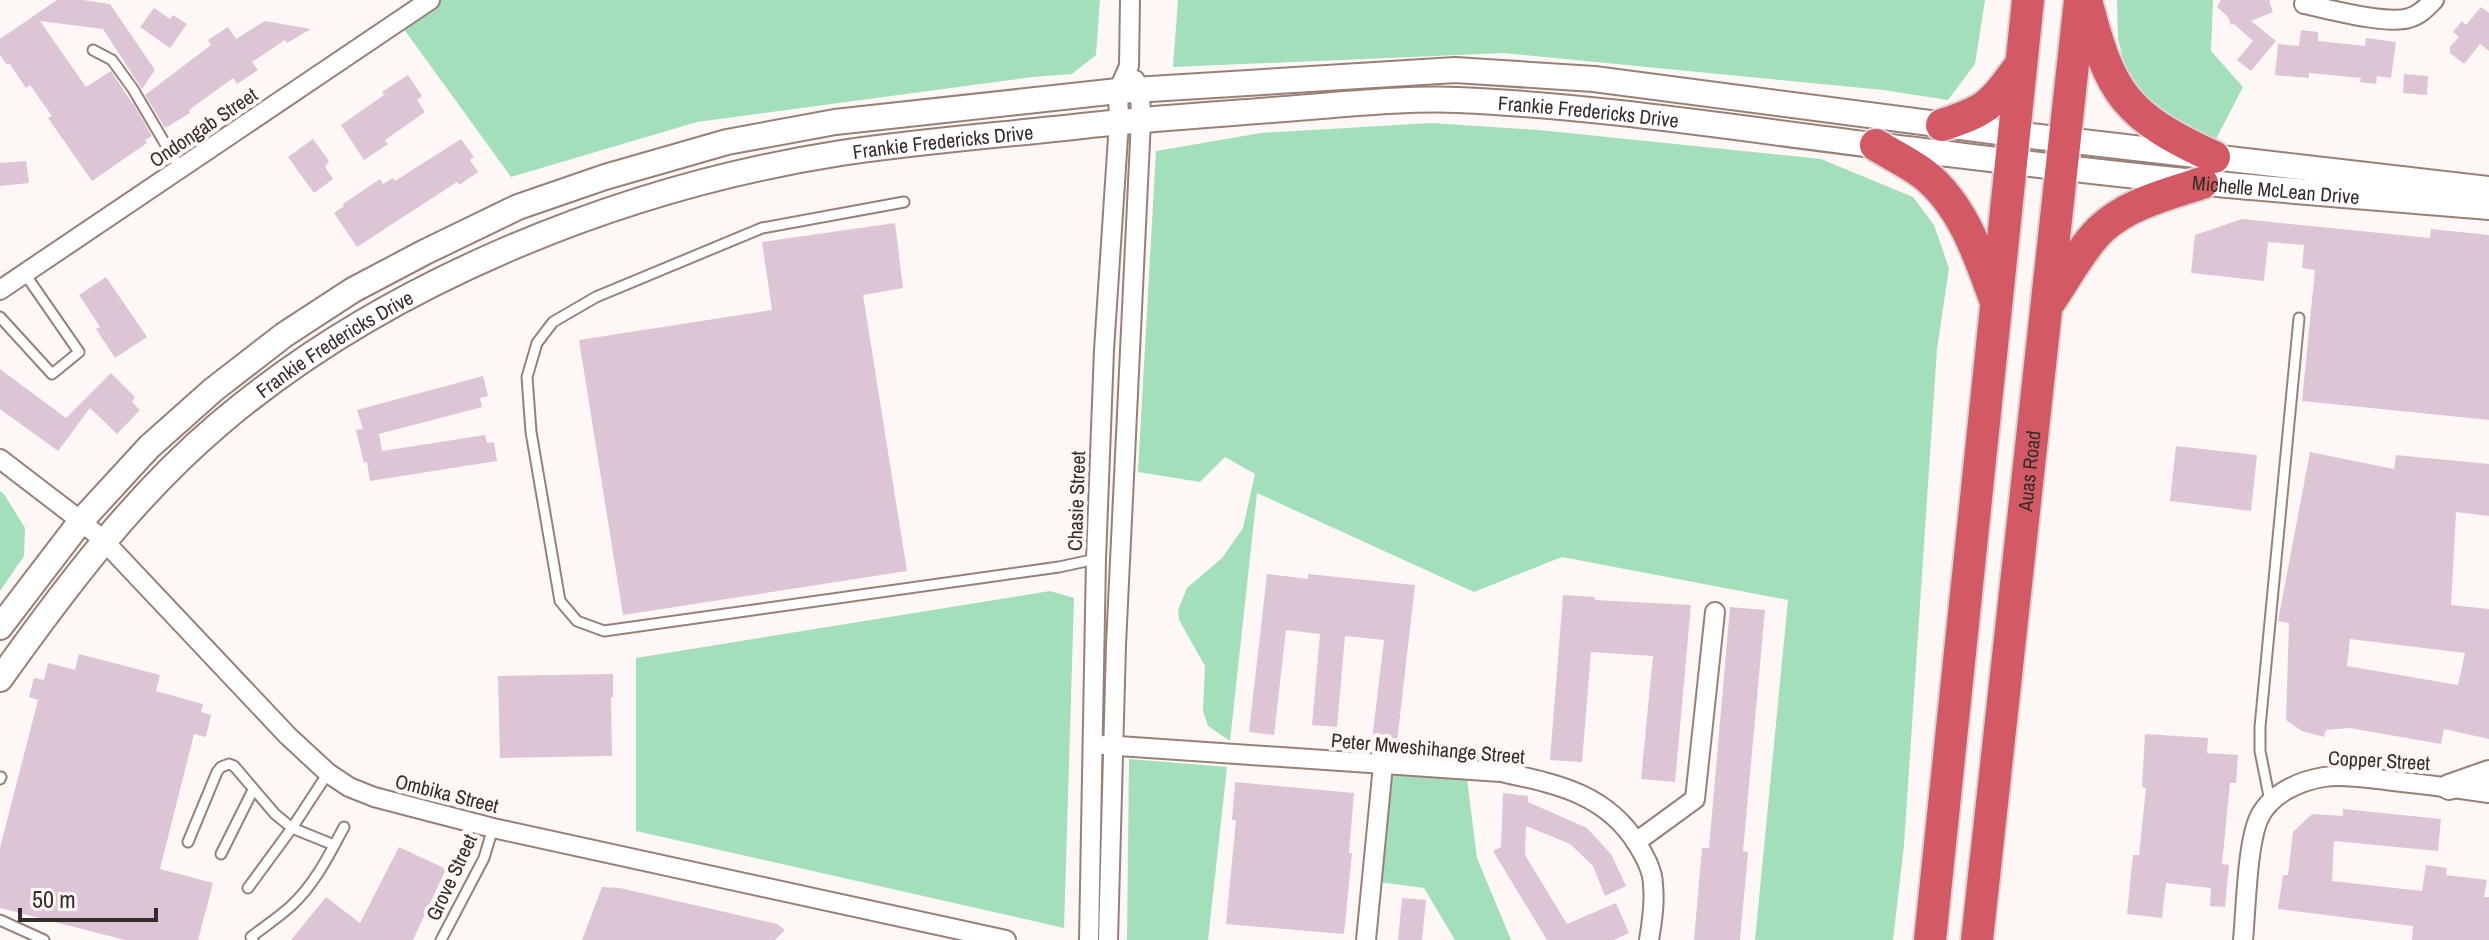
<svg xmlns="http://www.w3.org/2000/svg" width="2489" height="940" font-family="'Archivo Narrow',sans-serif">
	<rect width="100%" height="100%" fill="#fdf7f5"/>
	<g fill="#a4dfbb">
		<polygon points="430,0 1100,0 1096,55 1072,74 1032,77 697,122 511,177 398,21"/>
		<polygon points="1178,0 1985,0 1975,64 1948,100 1883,90 1504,53 1173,67"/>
		<polygon points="2117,0 2213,0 2211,51 2243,87 2215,141 2153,106 2125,67 2118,39"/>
		<polygon points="1431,123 1539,130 1821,159 1913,197 1934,225 1949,268 1937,349 1904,845 1893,940 1755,940 1788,600 1562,557 1474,592 1257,493 1230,741 1208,726 1203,711 1205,666 1179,620 1178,610 1187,588 1222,558 1243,528 1255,474 1225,457 1200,482 1138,472 1156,151 1261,133"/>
		<polygon points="0,491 4,494 25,528 24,556 0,591"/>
		<polygon points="1050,591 1074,598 1064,928 636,831 636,658"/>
		<polygon points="1129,759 1227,767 1208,940 1127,940"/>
		<polygon points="1392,775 1467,779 1477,858 1511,940 1455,940 1424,888 1378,882"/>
	</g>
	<g fill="#ddc5d5" fill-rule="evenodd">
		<polygon points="57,0 83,0 110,4 155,70 142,89 103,29 40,21 86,87 111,71 132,103 130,105 133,103 152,136 145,140 147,143 92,181 48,118 52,116 30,85 26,88 9,63 7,65 0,55 0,39"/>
		<polygon points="2221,0 2269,0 2273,12 2251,21 2276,41 2251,71 2237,60 2253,41 2234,24 2231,25 2228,17 2217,7"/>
		<polygon points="2481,7 2489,13 2489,51 2480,44 2464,64 2450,53 2450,47 2459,37 2453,32 2462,21 2466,25"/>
		<polygon points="154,8 170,19 173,15 187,24 170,48 140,27"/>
		<polygon points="265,21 311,29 287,43 285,40 252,62 258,70 237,84 233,78 189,110 190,113 165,128 145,95 211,45 208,40 228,27 236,39"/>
		<polygon points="2301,30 2318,32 2318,41 2365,46 2366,38 2396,42 2391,78 2377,76 2376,84 2360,82 2361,78 2309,73 2309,78 2275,75 2278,44 2299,46"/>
		<polygon points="2404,74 2428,76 2427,95 2403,93"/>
		<polygon points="408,75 422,96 417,100 425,112 385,140 388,144 364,160 341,125 384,95 382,92"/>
		<polygon points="313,139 329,161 325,167 333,179 314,193 288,157"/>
		<polygon points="461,139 474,157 470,160 478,172 459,185 457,182 357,247 334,213 344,206 343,204 380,179 383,184 393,178 395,181"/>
		<polygon points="26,161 29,183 0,186 0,163"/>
		<polygon points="2242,219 2430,238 2431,229 2489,235 2489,420 2302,401 2315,270 2302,268 2304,245 2268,242 2264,281 2191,273 2195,235"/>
		<polygon points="895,223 903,288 863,295 907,571 623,615 579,340 772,310 762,242"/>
		<polygon points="106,277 147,337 115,358 96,329 100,327 79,295"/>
		<polygon points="0,369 66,418 111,373 135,397 132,402 140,410 117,434 90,408 58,451 0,409"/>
		<polygon points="483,376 488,396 480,398 482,407 379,434 382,451 485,435 487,443 494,442 497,461 370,481 367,462 364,463 356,430 363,429 357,410"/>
		<polygon points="2176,446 2257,455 2251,511 2170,501"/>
		<path d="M 2310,452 L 2394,469 L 2396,455 L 2489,464 L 2489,516 L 2456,512 L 2451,605 L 2489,609 L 2489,739 L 2444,729 L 2441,744 L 2350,728 L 2326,730 L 2324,737 L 2302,731 L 2286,720 L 2289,623 L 2278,621 ZM 2350,639 L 2465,653 L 2458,685 L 2347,666 Z"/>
		<polygon points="1267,574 1308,579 1308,574 1415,585 1397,742 1372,740 1384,640 1345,636 1337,727 1312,725 1320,634 1286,630 1274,735 1249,732"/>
		<polygon points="1563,595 1595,597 1595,600 1691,605 1675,782 1641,779 1653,656 1591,652 1582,762 1550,760"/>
		<polygon points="1730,607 1765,610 1743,851 1748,852 1740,940 1694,940 1702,848 1709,848"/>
		<polygon points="79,654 160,675 156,691 203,704 201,712 211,715 206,737 194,734 160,869 213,883 198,940 125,940 0,908 0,848 38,700 29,697 34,678 44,680 48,663 75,670"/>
		<polygon points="613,674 613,697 611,697 612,756 500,758 498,676"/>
		<polygon points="2145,734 2208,738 2207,753 2238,755 2236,783 2230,783 2222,864 2229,865 2225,907 2210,906 2211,888 2166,883 2162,918 2127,914 2133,855 2139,855 2146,788 2142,787"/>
		<polygon points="1235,782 1354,793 1349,853 1352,853 1344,934 1226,924 1236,820 1232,820"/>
		<polygon points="1503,793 1528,796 1528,802 1587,828 1611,854 1620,873 1626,886 1605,896 1593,866 1570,844 1526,826 1525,855 1567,924 1616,903 1629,933 1614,940 1547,940 1493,851 1501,847"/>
		<polygon points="2343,809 2441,819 2438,851 2334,841 2332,881 2422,891 2426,865 2447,868 2446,875 2487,880 2484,897 2489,897 2489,940 2412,940 2413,926 2278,909 2283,875 2288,875 2293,832 2312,814 2343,816"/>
		<polygon points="399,847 446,869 413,940 291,940 326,897 360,923"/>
		<polygon points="602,887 620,888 777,924 785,930 775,940 582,940"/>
		<polygon points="1402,898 1426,900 1422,940 1398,940"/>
	</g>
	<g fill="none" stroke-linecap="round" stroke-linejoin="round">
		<g stroke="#998077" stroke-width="13">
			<g id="lane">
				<polyline points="93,50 112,60 133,89 180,169"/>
				<polyline points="904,202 762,228 596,297 553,322 537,343 527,377 531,432 560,601 577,621 604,631 1059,567 1096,559"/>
				<polyline points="0,317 52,374 79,352 25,274"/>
				<polyline points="0,779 1,777"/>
				<polyline points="2270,801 2260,751 2260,727 2299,318"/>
				<polyline points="188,842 217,772 221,767 229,764 234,766 275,814 292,828 334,845"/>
				<polyline points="221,854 253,790"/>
				<polyline points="248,888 292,828 328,773"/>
				<polyline points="0,920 44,940"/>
				<path d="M 253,940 L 251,937 C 264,927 279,917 291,906 C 315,884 329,855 344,827"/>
				<polyline points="441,940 484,858 493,828"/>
			</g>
		</g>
		<g stroke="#998077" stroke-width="22">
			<g id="street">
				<path d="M 2304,4 C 2329,9 2386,25 2409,18 C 2420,15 2427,7 2434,0"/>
				<polyline points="0,290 430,0"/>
				<polyline points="0,459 81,521 104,541 288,736 328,773 349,787 374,797 493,828 1006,940"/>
				<path d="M 1104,745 L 1501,772 C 1556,784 1606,793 1638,845 C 1645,857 1653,871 1653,885 C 1655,903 1652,922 1649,940"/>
				<polyline points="1636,842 1695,799 1715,612"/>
				<polyline points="1089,940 1096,559 1104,350 1119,122 1118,91 1129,66 1130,0"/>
				<polyline points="1108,940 1116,645 1141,120 1140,91 1135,80"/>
				<polyline points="1366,940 1383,765"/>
				<path d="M 2243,940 C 2246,909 2247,844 2259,818 C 2270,794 2299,781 2324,777 C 2344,774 2366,778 2385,780 C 2420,784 2455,788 2489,793"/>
			</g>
		</g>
		<g stroke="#998077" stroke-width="28">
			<g id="secondary">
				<polyline points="0,627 81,521 149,447 213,390 284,335 353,290 425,252 518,207 605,177 727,142 835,122 1118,91 1455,70 1594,79 2014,134 2489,189"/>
				<path id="s1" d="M 0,679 C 65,588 133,497 219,424 C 387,281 623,187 841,153 C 921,141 1002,135 1082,126 C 1153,118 1225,114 1297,108 C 1350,104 1404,98 1458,100 C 1597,106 1735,128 1873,145 C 1984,158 2096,173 2207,183 C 2301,192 2395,199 2489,207"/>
				<polyline points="2449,787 2489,773"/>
			</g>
		</g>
		<g stroke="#d7d5d4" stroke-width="36">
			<g id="highway">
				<path d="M 2086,0 C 2110,94 2125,116 2214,157"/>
				<path d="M 1942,125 C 1988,110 1991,105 2019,67"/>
				<path d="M 1876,145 C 1892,155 1910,163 1925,175 C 1963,206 1979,255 1995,299"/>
				<path d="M 2050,301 C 2066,278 2080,250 2100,230 C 2127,204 2168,194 2202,183"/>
				<polyline points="1930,940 2028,0"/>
				<path id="s2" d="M 1977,940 L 2080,0"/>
			</g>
		</g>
		<use href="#lane" stroke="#fff" stroke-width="9"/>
		<use href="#street" stroke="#fff" stroke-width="18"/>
		<use href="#secondary" stroke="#fff" stroke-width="24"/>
		<use href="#highway" stroke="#d35a65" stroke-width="32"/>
	</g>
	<g text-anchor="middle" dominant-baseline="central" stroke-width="8" stroke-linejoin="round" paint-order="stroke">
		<g font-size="20" fill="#362c28" stroke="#fdf7f5">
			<text stroke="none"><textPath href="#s1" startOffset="1774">Frankie Fredericks Drive</textPath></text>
			<text transform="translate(203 127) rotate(-34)">Ondongab Street</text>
			<text stroke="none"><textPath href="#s1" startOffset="1126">Frankie Fredericks Drive</textPath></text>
			<text stroke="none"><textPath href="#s1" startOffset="2466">Michelle McLean Drive</textPath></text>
			<text stroke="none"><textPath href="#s1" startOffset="478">Frankie Fredericks Drive</textPath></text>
			<text stroke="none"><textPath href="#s2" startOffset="472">Auas Road</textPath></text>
			<text transform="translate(1076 501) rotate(-88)">Chasie Street</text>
			<text transform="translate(1428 748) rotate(5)">Peter Mweshihange Street</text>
			<text transform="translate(2379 760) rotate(3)">Copper Street</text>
			<text transform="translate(447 793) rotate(14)">Ombika Street</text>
			<text transform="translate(451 877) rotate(-65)">Grove Street</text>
		</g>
	</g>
	<path d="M20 908v12h136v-12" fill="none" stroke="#362c28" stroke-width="4"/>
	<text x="32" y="908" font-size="24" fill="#362c28" stroke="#fdf7f5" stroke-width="6" paint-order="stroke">50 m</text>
</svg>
